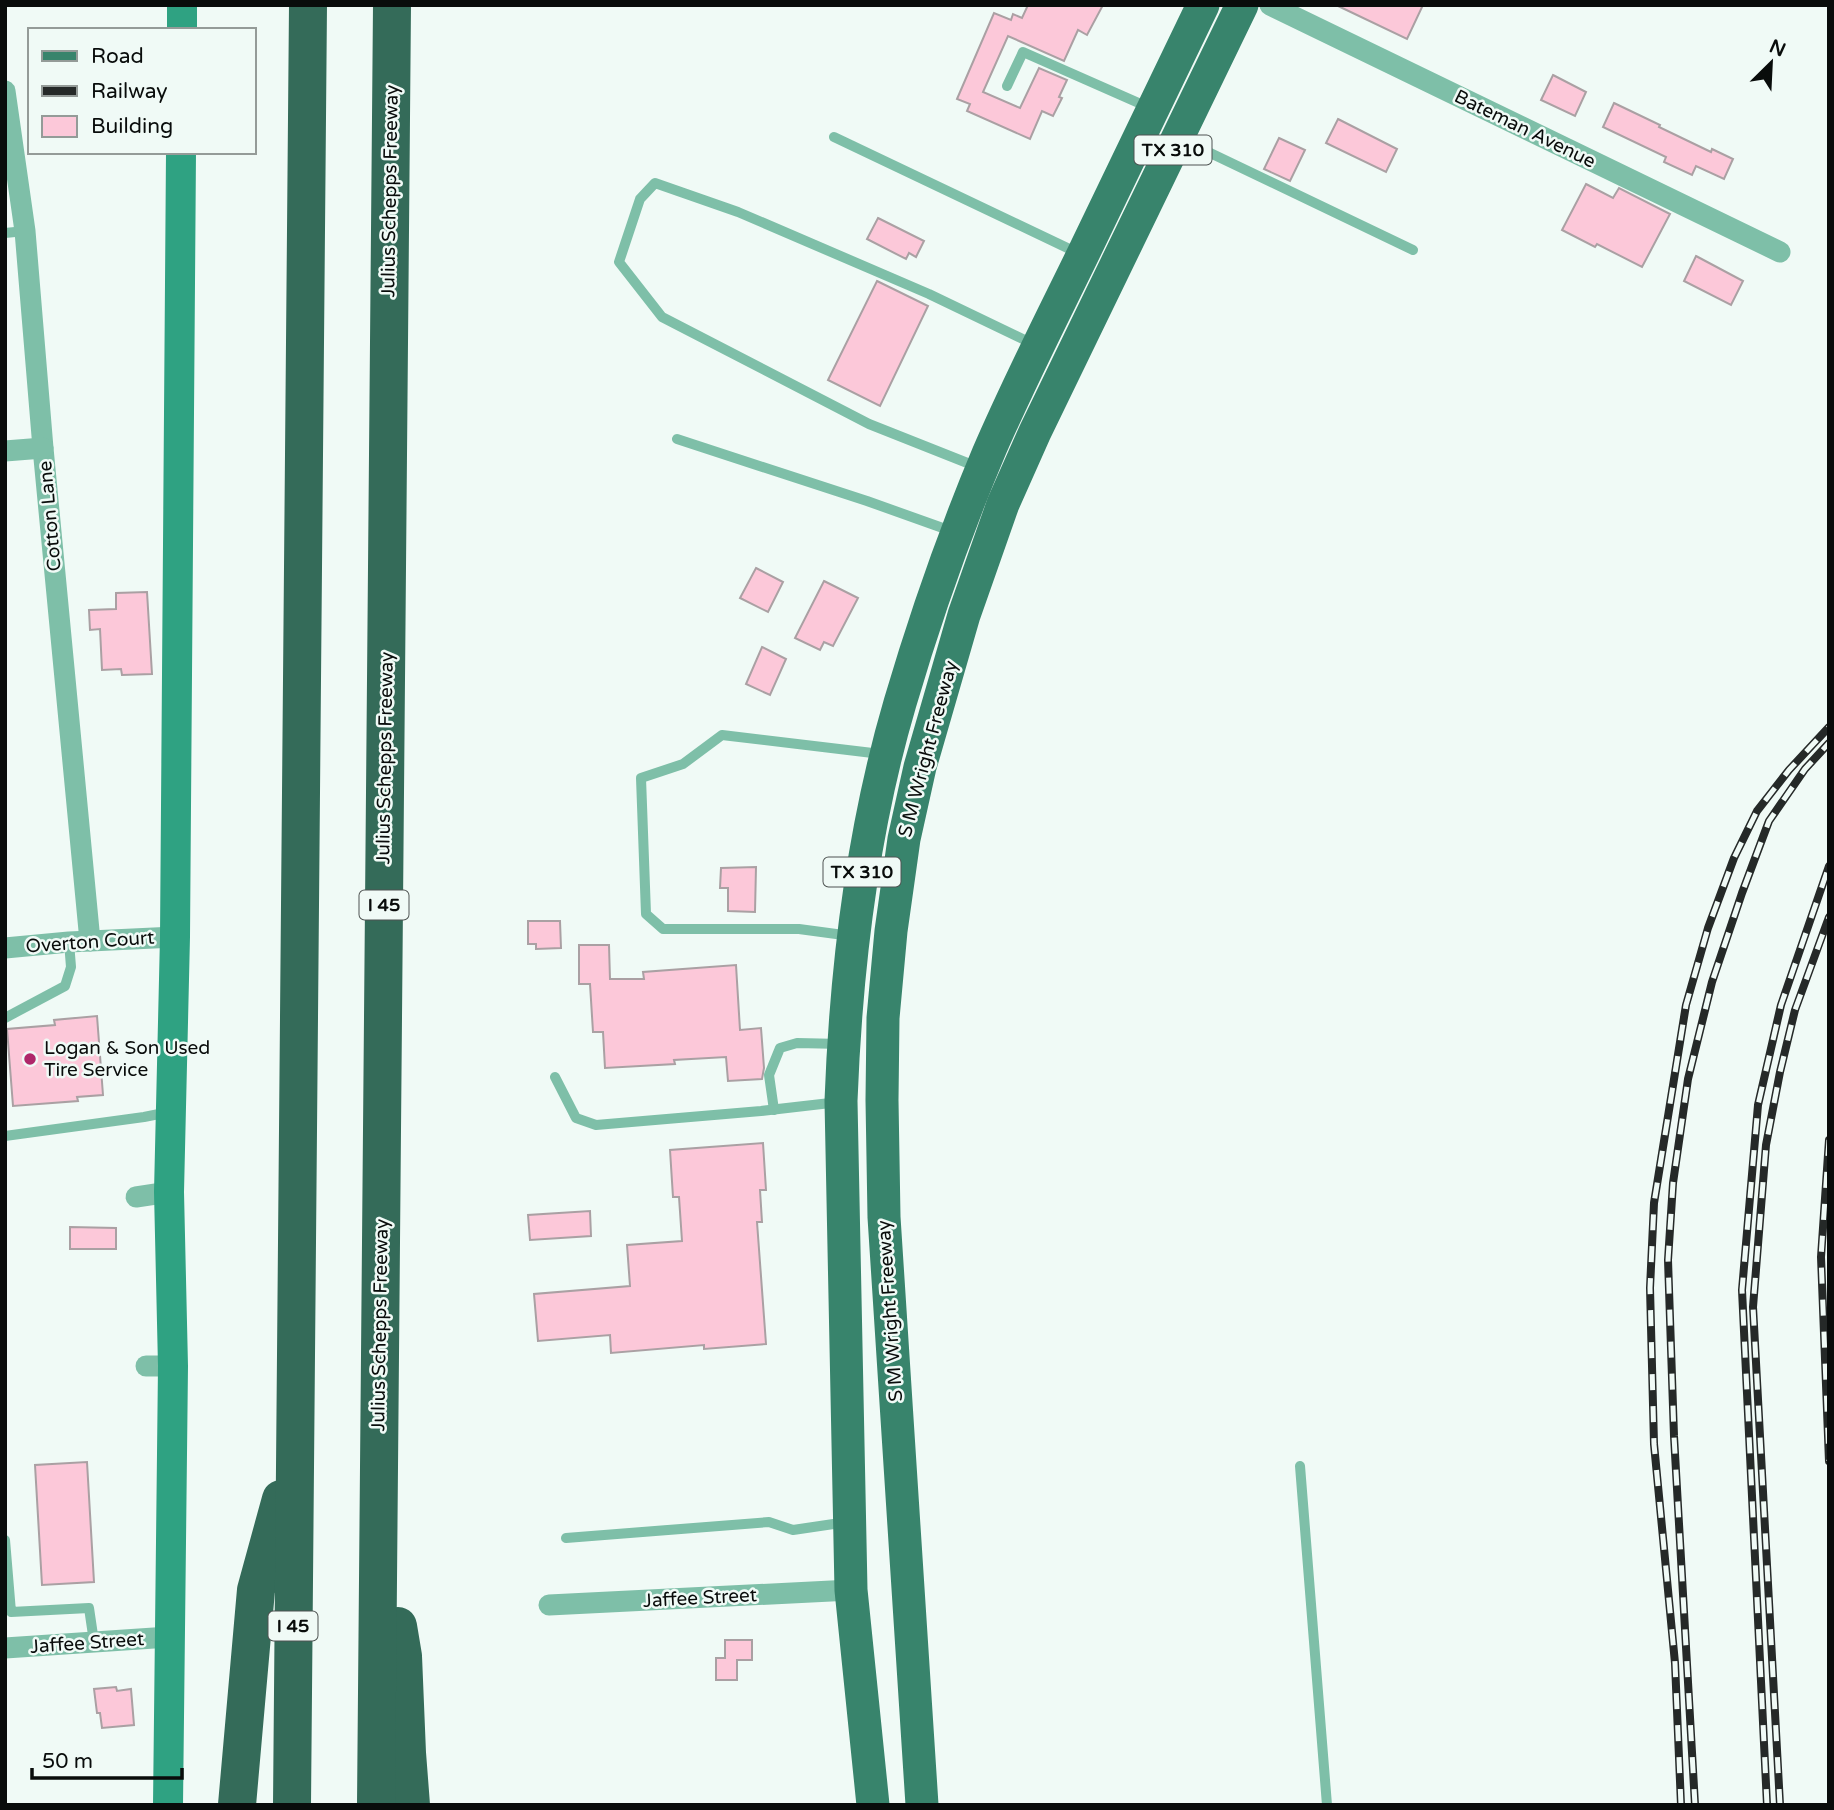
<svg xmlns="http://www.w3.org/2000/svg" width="1834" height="1810" font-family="'Varela Round',sans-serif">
	<rect width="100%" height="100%" fill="#f0faf6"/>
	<g fill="#fcc8d9" stroke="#aaa0a3" stroke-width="2">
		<polygon points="1028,5 1103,5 1087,35 1078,30 1064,61 1008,36 983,92 1020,108 1039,68 1067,80 1059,97 1062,98 1053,116 1042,111 1030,139 967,111 970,104 957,99 994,13 1011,20 1013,14 1022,18"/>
		<polygon points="1336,5 1423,5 1407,39"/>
		<polygon points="1553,75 1586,92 1575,116 1541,100"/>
		<polygon points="1614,103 1660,125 1659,127 1711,152 1712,149 1733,159 1724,179 1696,166 1692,175 1664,162 1666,157 1603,127"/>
		<polygon points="1338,119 1397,149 1386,172 1326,143"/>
		<polygon points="1279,138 1305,150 1290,181 1264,169"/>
		<polygon points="1586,184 1613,198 1619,188 1670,214 1642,267 1597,244 1595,247 1562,230"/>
		<polygon points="878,218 924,241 916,257 909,253 906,259 867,239"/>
		<polygon points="1696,256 1743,281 1731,305 1684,281"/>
		<polygon points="877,281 928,306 880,406 828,380"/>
		<polygon points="756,568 783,582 768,612 740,598"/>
		<polygon points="824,581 858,598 833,646 824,642 820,650 795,638"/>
		<polygon points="147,592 152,674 122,675 121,669 102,670 100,629 90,630 89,610 116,609 116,593"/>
		<polygon points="762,647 786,659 770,695 746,684"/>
		<polygon points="756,867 755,912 728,911 728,888 720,888 721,868"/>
		<polygon points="528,921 560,921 561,948 536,949 536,944 528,944"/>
		<polygon points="579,945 609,945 610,979 644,979 643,972 736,965 740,1030 761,1028 764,1068 762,1079 728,1081 726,1057 674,1060 675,1064 605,1068 603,1032 593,1032 590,984 579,984"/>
		<polygon points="97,1016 103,1095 77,1097 78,1101 13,1106 7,1029 55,1025 54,1020"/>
		<polygon points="763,1143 766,1190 760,1190 762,1222 757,1222 766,1344 704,1349 704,1345 611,1353 610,1335 538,1341 534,1294 630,1286 627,1245 682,1241 679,1197 673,1197 670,1150"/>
		<polygon points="590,1211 591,1236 530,1240 528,1215"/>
		<polygon points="70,1227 116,1228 116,1249 70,1249"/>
		<polygon points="87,1462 94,1582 42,1585 35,1465"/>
		<polygon points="725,1640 752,1640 752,1660 737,1660 737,1680 716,1680 716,1658 725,1658"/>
		<polygon points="116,1687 117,1691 131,1689 134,1725 102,1728 100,1713 97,1713 94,1689"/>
	</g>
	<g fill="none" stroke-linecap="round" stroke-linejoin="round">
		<g stroke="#7ebfa8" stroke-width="10">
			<polyline points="1007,86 1023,52 1150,108"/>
			<polyline points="834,137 1080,254"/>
			<polyline points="1181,139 1413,250"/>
			<polyline points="5,233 25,231"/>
			<polyline points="677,439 867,501 954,532"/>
			<polyline points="980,468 869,424 662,317 619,262 640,199 655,183 738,212 929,294 1033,344"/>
			<polyline points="851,936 799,929 663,929 646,914 641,778 683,764 722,735 881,754"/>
			<polyline points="5,1018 65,986 71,967 69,942"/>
			<polyline points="555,1077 576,1118 596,1125 761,1111 839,1102"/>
			<polyline points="774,1110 769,1075 780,1048 797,1043 842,1044"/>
			<polyline points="5,1136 144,1117 169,1112"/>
			<polyline points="1300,1466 1327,1805"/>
			<polyline points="566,1538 769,1522 793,1530 847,1522"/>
			<polyline points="5,1540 11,1612 89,1608 94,1642"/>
		</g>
		<g stroke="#7ebfa8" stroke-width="21">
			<polyline points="1270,5 1780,252"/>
			<polyline points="5,91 25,231 43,448 90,941"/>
			<polyline points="5,451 43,448"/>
			<polyline points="5,948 69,942 175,937"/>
			<polyline points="136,1197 169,1192"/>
			<polyline points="146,1366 173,1366"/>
			<polyline points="549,1605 851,1590"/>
			<polyline points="5,1648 169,1637"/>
		</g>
		<g stroke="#2fa282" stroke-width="30">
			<polyline points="182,30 182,5"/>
			<polyline points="168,1805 173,1366 169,1192 175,937 181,152"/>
		</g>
		<g stroke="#38846c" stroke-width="33">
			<path d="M 873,1805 L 851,1590 L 841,1101 C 846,967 862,832 900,703 C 925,618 954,535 988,454 C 1018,384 1053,316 1086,248 C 1125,167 1164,86 1203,5"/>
			<polyline points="922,1805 884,1217 882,1100 883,1018 891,931 904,839 920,767 964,615 1003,504 1035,432 1242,5"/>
		</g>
		<g stroke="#346b59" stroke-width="38">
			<polyline points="398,1626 403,1656 407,1753 411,1805"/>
			<polyline points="237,1805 256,1590 281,1499"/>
			<polyline points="292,1805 308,5"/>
			<polyline points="376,1805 392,5"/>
		</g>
		<g stroke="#252928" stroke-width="8">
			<g id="rail">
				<polyline points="1829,1140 1821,1257 1829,1461"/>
				<polyline points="1681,1805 1675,1663 1654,1444 1650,1288 1654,1203 1686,1005 1708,928 1734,858 1757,811 1789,770 1829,727"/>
				<polyline points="1695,1805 1674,1436 1668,1260 1673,1183 1688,1079 1712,982 1742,893 1769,821 1805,769 1829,743"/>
				<polyline points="1767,1805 1742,1290 1758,1105 1781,1005 1829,866"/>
				<polyline points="1780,1805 1753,1307 1766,1145 1780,1072 1795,1010 1829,917"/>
			</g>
		</g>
		<use href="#rail" stroke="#f0faf6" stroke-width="5" stroke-dasharray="16" stroke-linecap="butt"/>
	</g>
	<circle fill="#af276a" stroke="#f0faf6" stroke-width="2.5" cx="30" cy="1059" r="7"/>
	<g text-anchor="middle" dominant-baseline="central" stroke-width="5" stroke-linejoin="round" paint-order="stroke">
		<g fill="#f0faf6" stroke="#4e5352" stroke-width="2">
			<rect x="1134.5" y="135.5" width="77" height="29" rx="5"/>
			<rect x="823.5" y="857.5" width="77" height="29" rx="5"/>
			<rect x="359.5" y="890.5" width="49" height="29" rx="5"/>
			<rect x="268.5" y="1611.5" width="49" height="29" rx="5"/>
		</g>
		<g font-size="18" font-weight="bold" fill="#090c0b">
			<text x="1173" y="150">TX 310</text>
			<text x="862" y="872">TX 310</text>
			<text x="384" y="905">I 45</text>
			<text x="293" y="1626">I 45</text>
		</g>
		<g font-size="19" fill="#090c0b" stroke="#f0faf6">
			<text transform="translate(1525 129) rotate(26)">Bateman Avenue</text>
			<text transform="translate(390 191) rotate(-89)">Julius Schepps Freeway</text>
			<text transform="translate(50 516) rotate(-95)">Cotton Lane</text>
			<text transform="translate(928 749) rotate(-75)">S M Wright Freeway</text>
			<text transform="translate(385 758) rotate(-89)">Julius Schepps Freeway</text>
			<text transform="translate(90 942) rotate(-4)">Overton Court</text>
			<text transform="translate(890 1311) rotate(-94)">S M Wright Freeway</text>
			<text transform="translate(380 1325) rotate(-89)">Julius Schepps Freeway</text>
			<text transform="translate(700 1598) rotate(-3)">Jaffee Street</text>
			<text transform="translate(87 1643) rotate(-4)">Jaffee Street</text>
		</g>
		<g font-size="19" fill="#090c0b" stroke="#f0faf6" text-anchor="start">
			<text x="44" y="1048">Logan &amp; Son Used<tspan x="44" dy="22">Tire Service</tspan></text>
		</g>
	</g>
	<rect width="1834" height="1810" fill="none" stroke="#090c0b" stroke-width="14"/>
	<rect x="28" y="28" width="228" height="126" fill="#f0faf6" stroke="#949b98" stroke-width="2"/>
	<rect x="42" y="51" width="35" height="10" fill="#38846c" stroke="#949b98" stroke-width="2"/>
	<text x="91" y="63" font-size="21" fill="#090c0b">Road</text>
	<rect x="42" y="86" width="35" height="10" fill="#252928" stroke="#949b98" stroke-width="2"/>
	<text x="91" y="98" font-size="21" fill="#090c0b">Railway</text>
	<rect x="42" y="116" width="35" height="21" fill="#fcc8d9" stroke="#949b98" stroke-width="2"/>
	<text x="91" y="133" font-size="21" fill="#090c0b">Building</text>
	<g transform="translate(1771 63) rotate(24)" stroke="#f0faf6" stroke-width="5" paint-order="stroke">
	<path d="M0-5L12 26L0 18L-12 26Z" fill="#090c0b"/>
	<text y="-10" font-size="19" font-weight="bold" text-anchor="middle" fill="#090c0b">N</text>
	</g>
	<path d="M32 1768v10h150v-10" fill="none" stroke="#090c0b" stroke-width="3.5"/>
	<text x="42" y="1768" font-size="21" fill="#090c0b" stroke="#f0faf6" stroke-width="5" paint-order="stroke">50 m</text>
</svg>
